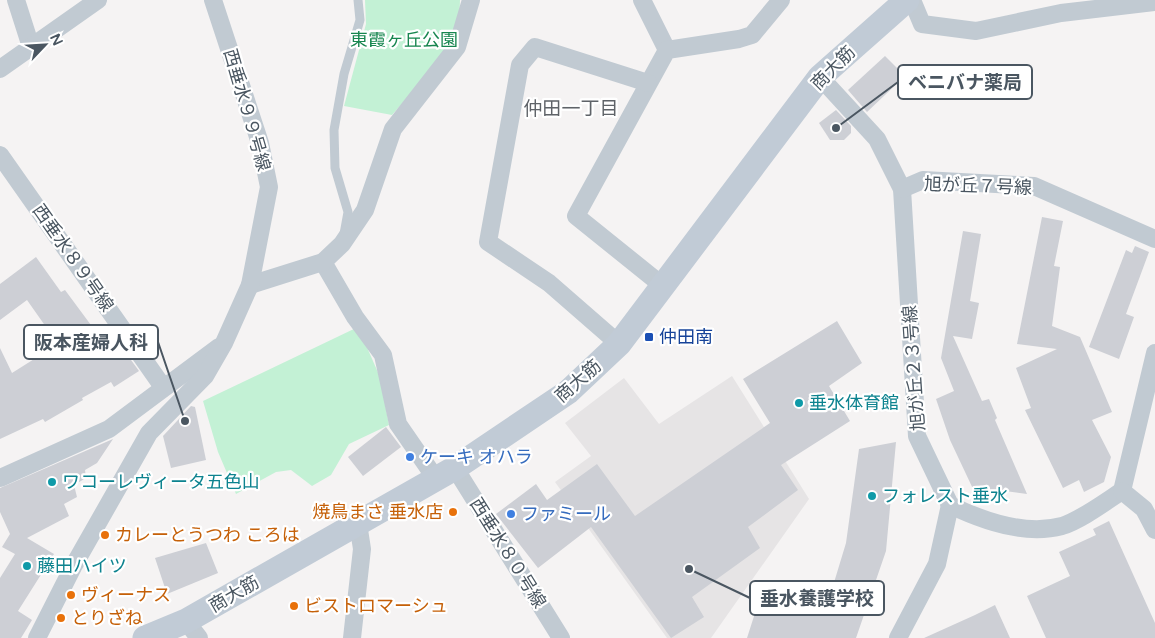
<svg xmlns="http://www.w3.org/2000/svg" width="1155" height="638" font-family="'Varela Round','Noto Sans JP',sans-serif">
	<rect width="100%" height="100%" fill="#f5f3f3"/>
	<polygon fill="#e6e4e5" points="732,376 809,499 711,638 667,638 555,482 591,456 565,423 624,378 659,424"/>
	<g fill="#c3f1d5">
		<polygon points="365,0 460,0 459,29 433,68 392,115 344,106 366,24"/>
		<polygon points="358,327 380,377 389,425 349,444 331,475 312,486 291,470 276,472 236,494 218,452 203,401"/>
	</g>
	<g fill="#cdcfd5">
		<polygon points="885,56 905,76 867,112 848,90"/>
		<polygon points="836,110 851,126 851,133 844,140 830,140 819,123"/>
		<polygon points="1042,217 1063,221 1054,266 1060,267 1052,326 1080,337 1112,412 1092,420 1111,457 1104,482 1084,492 1079,480 1063,488 1025,410 1031,408 1016,368 1057,349 1017,344"/>
		<polygon points="963,231 981,234 970,301 979,303 972,339 953,336 982,401 989,399 997,418 995,420 1027,494 1005,491 993,494 988,485 974,491 950,440 936,399 954,391 941,358"/>
		<polygon points="1135,246 1149,252 1126,314 1134,317 1119,359 1089,347 1126,250 1132,253"/>
		<polygon points="36,257 61,292 65,290 105,344 115,338 139,371 114,387 111,382 82,398 83,400 45,422 43,419 0,439 0,348 12,373 58,344 27,300 0,320 0,284"/>
		<polygon points="837,321 862,363 829,386 850,421 781,465 798,490 748,527 760,548 692,597 704,617 671,638 591,527 538,568 496,514 536,484 547,500 597,464 635,516 770,423 743,379"/>
		<polygon points="191,406 195,407 206,460 171,468 163,436"/>
		<polygon points="386,427 401,447 363,476 348,457"/>
		<polygon points="113,439 97,463 85,470 86,478 74,485 77,497 64,504 69,516 27,538 54,554 18,611 32,620 21,638 0,638 0,578 15,554 2,547 10,534 0,512 0,488"/>
		<polygon points="896,442 886,551 856,638 747,638 764,585 829,599 846,543 859,449"/>
		<polygon points="1109,521 1155,623 1155,638 1046,638 1027,596 1070,576 1059,552 1096,535 1093,529"/>
		<polygon points="206,543 218,573 167,594 155,558"/>
		<polygon points="995,605 1010,638 924,638 975,615"/>
	</g>
	<g fill="none" stroke-linecap="round" stroke-linejoin="round">
		<polyline stroke="#c1cad2" stroke-width="9" points="344,234 348,212 335,168 334,130 344,74 360,20 358,0"/>
		<g stroke="#c1cad2" stroke-width="18">
			<polyline points="16,0 31,47"/>
			<polyline points="642,0 667,50"/>
			<polyline points="912,0 922,24 976,31 1061,13 1155,2"/>
			<polyline points="0,69 98,0"/>
			<path d="M 820,77 L 877,139 L 902,189 L 917,436 L 950,505 C 983,521 1025,536 1062,526 C 1081,520 1105,502 1122,491"/>
			<polyline points="0,155 163,387"/>
			<polyline points="902,189 923,180 1034,186 1155,239"/>
			<polyline points="323,262 355,317 383,355 398,424 436,479"/>
			<polyline points="250,285 323,262 342,244 365,210 393,129 457,47 471,0"/>
			<polyline points="663,286 576,216 667,50 739,39 752,35 781,0"/>
			<polyline points="619,344 549,283 488,242 520,65 535,47 648,83"/>
			<polyline points="455,468 561,638"/>
			<polyline points="0,478 109,429 219,347"/>
			<polyline points="1122,491 1155,353"/>
			<polyline points="1122,491 1144,509 1155,530"/>
			<polyline points="186,621 199,638"/>
			<polyline points="37,638 74,565 149,433 205,376 224,343 250,285 269,187 260,143 213,0"/>
			<polyline points="352,638 362,549 358,523"/>
			<polyline points="898,638 937,564 950,505"/>
		</g>
		<polyline stroke="#c1cbd6" stroke-width="25" points="145,638 186,621 455,468 568,392 619,344 820,77 907,0"/>
	</g>
	<rect fill="#1a4fb4" stroke="#fff" stroke-width="2" x="644" y="332" width="10" height="10" rx="2.5"/>
	<g fill="#0f9aa8" stroke="#fff" stroke-width="2">
		<circle cx="799" cy="403" r="5"/>
		<circle cx="52" cy="482" r="5"/>
		<circle cx="872" cy="496" r="5"/>
		<circle cx="27" cy="566" r="5"/>
	</g>
	<g fill="#3f7fe0" stroke="#fff" stroke-width="2">
		<circle cx="410" cy="457" r="5"/>
		<circle cx="511" cy="514" r="5"/>
	</g>
	<g fill="#e8710a" stroke="#fff" stroke-width="2">
		<circle cx="453" cy="512" r="5"/>
		<circle cx="105" cy="535" r="5"/>
		<circle cx="71" cy="595" r="5"/>
		<circle cx="294" cy="606" r="5"/>
		<circle cx="61" cy="618" r="5"/>
	</g>
	<g text-anchor="middle" dominant-baseline="central" stroke-width="4.5" stroke-linejoin="round" paint-order="stroke">
		<g font-size="18" fill="#17864f" stroke="#fff">
			<text x="404" y="40">東霞ヶ丘公園</text>
		</g>
		<g font-size="18" fill="#4a5661" stroke="#fff">
			<text transform="translate(833 68) rotate(-45)">商大筋</text>
			<text transform="translate(247 110) rotate(74)">西垂水９９号線</text>
			<text transform="translate(978 186) rotate(2)">旭が丘７号線</text>
			<text transform="translate(73 258) rotate(55)">西垂水８９号線</text>
			<text transform="translate(914 368) rotate(-94)">旭が丘２３号線</text>
			<text transform="translate(578 381) rotate(-41)">商大筋</text>
			<text transform="translate(508 553) rotate(58)">西垂水８０号線</text>
			<text transform="translate(234 594) rotate(-30)">商大筋</text>
		</g>
		<g font-size="18" fill="#164399" stroke="#fff" text-anchor="start">
			<text x="659" y="337">仲田南</text>
		</g>
		<g font-size="18" fill="#0d838f" stroke="#fff" text-anchor="start">
			<text x="809" y="403">垂水体育館</text>
			<text x="62" y="482">ワコーレヴィータ五色山</text>
			<text x="882" y="496">フォレスト垂水</text>
			<text x="37" y="566">藤田ハイツ</text>
		</g>
		<g font-size="18" fill="#366cbe" stroke="#fff" text-anchor="start">
			<text x="420" y="457">ケーキ オハラ</text>
			<text x="521" y="514">ファミール</text>
		</g>
		<g font-size="18" fill="#c56008" stroke="#fff" text-anchor="start">
			<text x="443" y="512" text-anchor="end">焼鳥まさ 垂水店</text>
			<text x="115" y="535">カレーとうつわ ころは</text>
			<text x="81" y="595">ヴィーナス</text>
			<text x="304" y="606">ビストロマーシュ</text>
			<text x="71" y="618">とりざね</text>
		</g>
		<g font-size="19" fill="#5f6368" stroke="#fff">
			<text x="571" y="109">仲田一丁目</text>
		</g>
	</g>
	<path fill="none" stroke="#4a5661" stroke-width="2" d="M836 128L898 82M185 421L158 342M689 569L750 598"/>
	<g fill="#4a5661" stroke="#fff" stroke-width="2">
		<circle cx="836" cy="128" r="5"/>
		<circle cx="185" cy="421" r="5"/>
		<circle cx="689" cy="569" r="5"/>
	</g>
	<g fill="#fff" stroke="#4a5661" stroke-width="2">
		<rect x="898" y="65" width="134" height="34" rx="5"/>
		<rect x="24" y="325" width="134" height="34" rx="5"/>
		<rect x="750" y="581" width="134" height="34" rx="5"/>
	</g>
	<g font-size="19" text-anchor="middle" font-weight="bold" fill="#4a5661">
		<text x="965" y="89">ベニバナ薬局</text>
		<text x="91" y="349">阪本産婦人科</text>
		<text x="817" y="605">垂水養護学校</text>
	</g>
	<g transform="translate(45 45) rotate(65)" stroke="#ffffff" stroke-width="4" paint-order="stroke">
	<path d="M0-4L9 19L0 12L-9 19Z" fill="#4a5661"/>
	<text y="-8" font-size="14" font-weight="bold" text-anchor="middle" fill="#4a5661">N</text>
	</g>
</svg>
